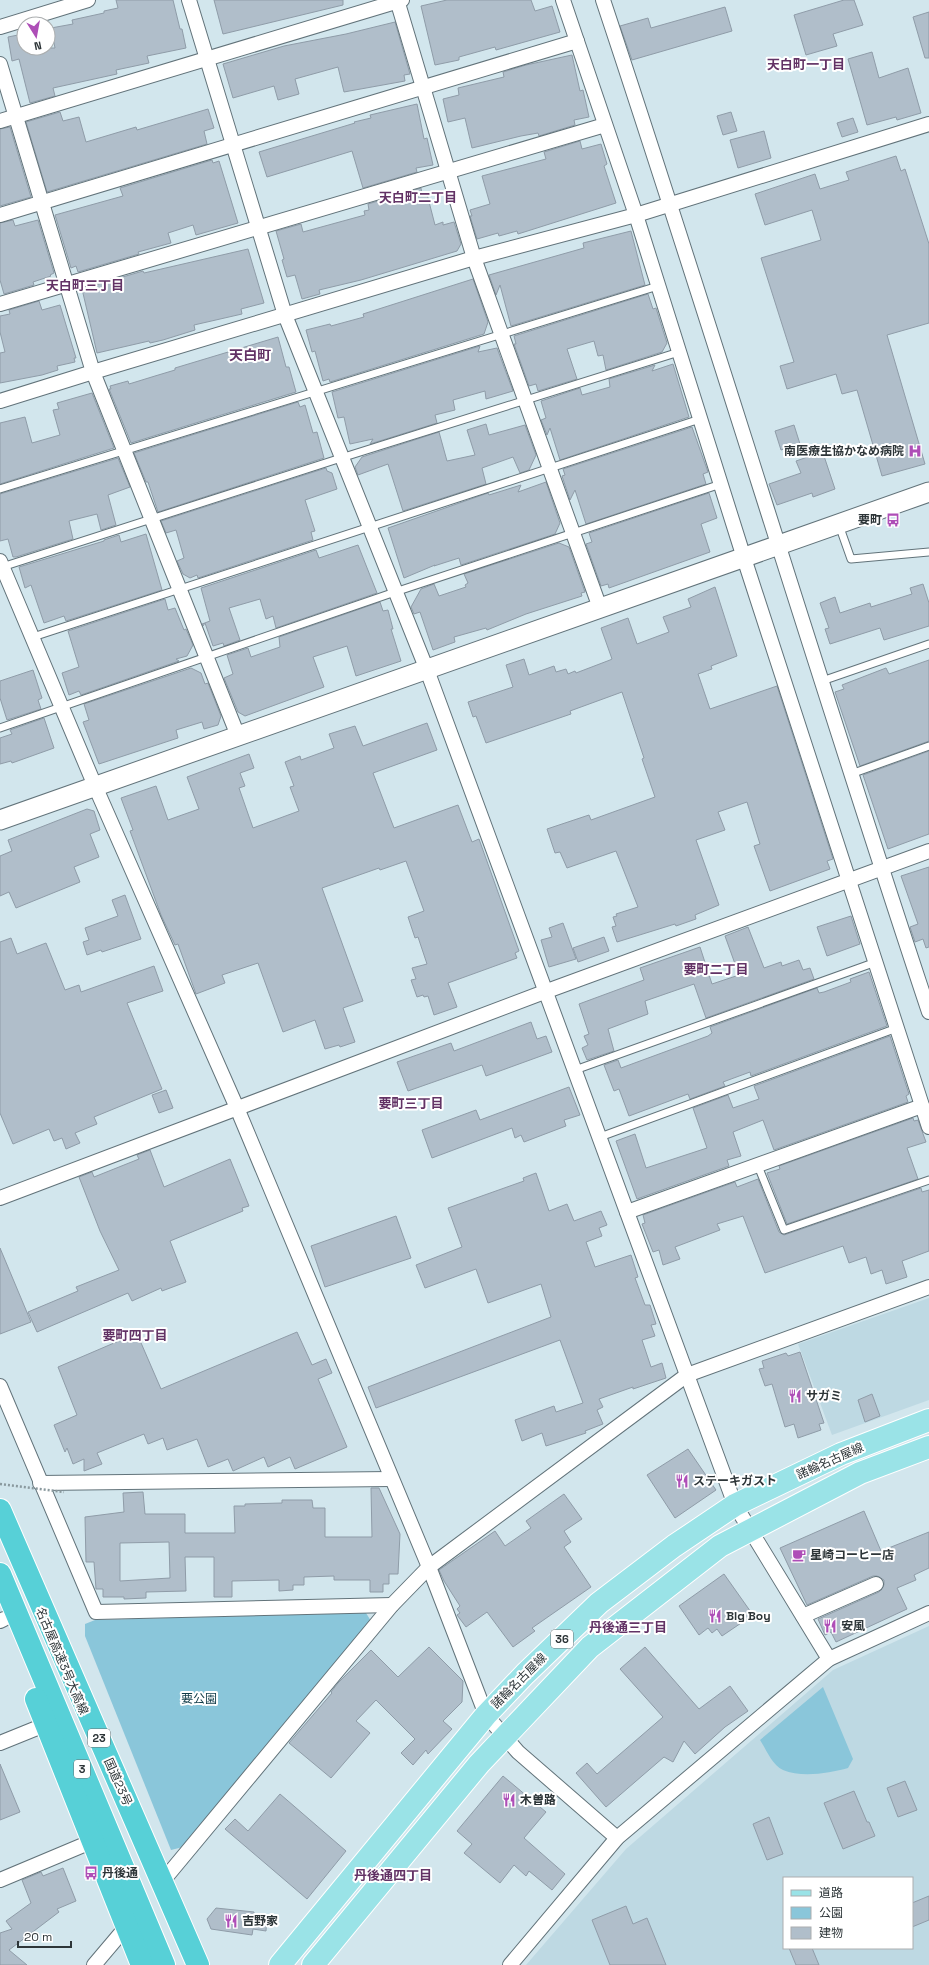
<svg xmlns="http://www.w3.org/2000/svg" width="929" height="1965" font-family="'Space Grotesk','Noto Sans JP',sans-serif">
	<rect width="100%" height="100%" fill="#d2e6ed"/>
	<g fill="#bed9e3" fill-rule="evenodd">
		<polygon points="929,1298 929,1400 832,1435 798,1344"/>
		<path d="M 929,1626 L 929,1965 L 526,1965 L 626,1849 L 833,1670 ZM 784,1878 L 912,1878 L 912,1948 L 784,1948 Z"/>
	</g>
	<g fill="#8ac6da">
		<polygon points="366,1613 371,1621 183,1847 171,1850 85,1636 85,1624 95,1620"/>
		<path d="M 823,1687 L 853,1759 L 848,1768 C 830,1773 802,1778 783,1770 C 772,1765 766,1749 760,1740 Z"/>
	</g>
	<g fill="#b0beca" stroke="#8f9ca8" fill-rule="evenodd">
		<polygon points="116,0 173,0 180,29 182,29 186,48 147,56 149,63 116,70 117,74 53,88 55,96 30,103 19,59 12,61 8,37 23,34 24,48 55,48 51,28 73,24 72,20 104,13 104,11 118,8"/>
		<polygon points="214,0 343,0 343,5 223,34"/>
		<polygon points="447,0 531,0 535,11 552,6 560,32 496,50 495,47 459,57 459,60 435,65 421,6"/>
		<polygon points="844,0 854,0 863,25 833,34 837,46 806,55 794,15"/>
		<polygon points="725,7 732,31 632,60 620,26 648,18 651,28"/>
		<polygon points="929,12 929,58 925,58 913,17"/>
		<polygon points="395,22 410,74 404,75 405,81 344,92 338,67 295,79 299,94 278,100 274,86 233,98 223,64 284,46 346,34"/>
		<polygon points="872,52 879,78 908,68 921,113 897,120 896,117 867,125 848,59"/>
		<polygon points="572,55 580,91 583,90 589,117 574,120 575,125 539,136 538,133 521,136 472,148 465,118 448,122 443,99 459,95 458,88 504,77 503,72 526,65"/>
		<polygon points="417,104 424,139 427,138 433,165 416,168 417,172 363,188 352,151 267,177 259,152 355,123 354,122 371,118 370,115"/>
		<polygon points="208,109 214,128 204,131 207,144 47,192 26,122 60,112 63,121 79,117 86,142 136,127 137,130"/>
		<polygon points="731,112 737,131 723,135 717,116"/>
		<polygon points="853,118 858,132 842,137 837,123"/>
		<polygon points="10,127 31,197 0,206 0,129"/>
		<polygon points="764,131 771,158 738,168 730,140"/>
		<polygon points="580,141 582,149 601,144 607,164 604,166 616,203 518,234 517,231 499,236 498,233 477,239 470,216 472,216 470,210 490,204 482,176 546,159 544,152"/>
		<polygon points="896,156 901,171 905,169 929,244 929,323 887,335 925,464 882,476 857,390 842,394 836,374 787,389 780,366 794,362 761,258 821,240 812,210 765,225 755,194 815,174 820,189 849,180 846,172"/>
		<polygon points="212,160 213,163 219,161 238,223 196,235 193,225 168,233 171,243 138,252 139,254 78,272 76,266 71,268 55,215 123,196 120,188"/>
		<polygon points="421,188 422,195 427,194 435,225 443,222 443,225 454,222 461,244 457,251 361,280 319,290 320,294 302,299 295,275 287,277 282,260 284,259 276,231 301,224 303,232 365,215 364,211 369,210 368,204"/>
		<polygon points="13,220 15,226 38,220 54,273 50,275 51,276 33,282 34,285 4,294 0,280 0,223"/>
		<polygon points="631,231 645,285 511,326 500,285 496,295 489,275 584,248 583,243"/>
		<polygon points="248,249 264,303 241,309 242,314 194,325 195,330 163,340 150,343 149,341 97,353 82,289 143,271 144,273"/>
		<polygon points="473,279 488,322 484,334 330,382 329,379 323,381 315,351 312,352 306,330 330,324 331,326 364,317 363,314"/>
		<polygon points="648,294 653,309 656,308 667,343 662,352 606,370 603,355 598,356 594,341 567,349 577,379 538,391 536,384 529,386 514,344 516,344 514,336"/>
		<polygon points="39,301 42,310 60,305 76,358 74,358 75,362 57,366 58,370 42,375 0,383 0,353 5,352 0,332 0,316 10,314 9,310"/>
		<polygon points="278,337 286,367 289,367 296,392 131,443 109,389 111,389 110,386 128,381 129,384 155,376 175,370 175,368"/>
		<polygon points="480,346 478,352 497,348 513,391 486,399 485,391 453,400 455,410 435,415 437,423 370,444 373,439 350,444 344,417 338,418 332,392"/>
		<polygon points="673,364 689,417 560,460 550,428 547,435 541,420 546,418 541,401 580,388 582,395 610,387 609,379 655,365 652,371"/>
		<polygon points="92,393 114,448 0,484 0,423 25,417 32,443 60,435 53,410 59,409 57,403"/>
		<polygon points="298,402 300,407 305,405 313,433 317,432 324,458 158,512 148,482 146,482 134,453"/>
		<polygon points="486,424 489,435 525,425 536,455 529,470 520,473 513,457 482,468 486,484 403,511 388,464 358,475 355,467 362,457 439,432 447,461 475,455 467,430"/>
		<polygon points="794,425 800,444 781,450 775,431"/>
		<polygon points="692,427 708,472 703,474 706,484 586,524 575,490 570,500 562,476 565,475 563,469"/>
		<polygon points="819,453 820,457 824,456 835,489 813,497 812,493 777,505 769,484 801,473 796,461"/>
		<polygon points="118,458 130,487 108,495 116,525 101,530 97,514 69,521 73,539 16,557 13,557 8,539 0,541 0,494"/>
		<polygon points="326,468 327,471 332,473 337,489 305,500 315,531 311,532 313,540 198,578 197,575 190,578 183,574 177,561 184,558 176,530 166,533 161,521"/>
		<polygon points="546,482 560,523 555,534 461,565 459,558 434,566 435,565 404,578 388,528 488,493 489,495 521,485 518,492"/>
		<polygon points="709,493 717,518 701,524 710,552 609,588 608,584 601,586 586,544 592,542 589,533"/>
		<polygon points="146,534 162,590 66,621 64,616 44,623 31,585 25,588 19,567 104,541 104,540 119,535 121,542"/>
		<polygon points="559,543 569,547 585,592 581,593 582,596 526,614 487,630 486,628 454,637 455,642 433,650 420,612 414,614 411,607 421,589 434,584 439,596 466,587 465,585 468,583 464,574"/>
		<polygon points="358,545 377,593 276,628 273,616 266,619 260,599 229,608 240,640 224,646 223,643 213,646 205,623 203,626 202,624 210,621 201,588 316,550 319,558"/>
		<polygon points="923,584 929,603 929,626 884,640 880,628 830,644 825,629 829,628 820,603 835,597 840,613 870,603 871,607 912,594 910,588"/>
		<polygon points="715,587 737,656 711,666 712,669 698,674 710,709 777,686 833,859 827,861 830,869 770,891 754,846 760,844 747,802 718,812 725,830 696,840 719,905 695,915 696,919 676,926 675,924 617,942 612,927 616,926 613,917 617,916 616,914 638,907 616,851 567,868 560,852 555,853 547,829 589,815 591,820 655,797 642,759 644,758 622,692 570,711 571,714 486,743 476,716 473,717 468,702 513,687 506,665 524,659 529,675 554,666 556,672 566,669 568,674 575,671 576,673 610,660 612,659 601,628 628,618 637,644 669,632 663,617 691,607 688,599"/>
		<polygon points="165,599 168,610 175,608 184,630 186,629 193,645 187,656 176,659 179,661 81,695 79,691 69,695 62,673 79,667 68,631"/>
		<polygon points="380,602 383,611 388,610 393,629 391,629 401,661 356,676 347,646 313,657 324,687 245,716 238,712 224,678 233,674 227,655 248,648 251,657 280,647 279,637"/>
		<polygon points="929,660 929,741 860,766 835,692 844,689 842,685 886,668 889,674"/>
		<polygon points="191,668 201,673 205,684 208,683 221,716 218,725 204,729 202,722 176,730 178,738 99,764 83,722 89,720 84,704"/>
		<polygon points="33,670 42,698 38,700 41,709 7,720 0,698 0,681"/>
		<polygon points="44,718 54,748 12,763 11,761 0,764 0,738 12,734 10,730"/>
		<polygon points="427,723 437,750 373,773 394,828 458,805 472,842 479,839 519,951 515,953 517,958 448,983 457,1007 434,1015 428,996 424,997 423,995 417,997 411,980 416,979 412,968 427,964 418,937 415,938 408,917 424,911 406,861 380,870 379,868 322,888 363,1001 343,1008 355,1042 340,1047 339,1045 325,1049 315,1020 283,1032 258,963 222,975 225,983 196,994 178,944 175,945 161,915 130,831 133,830 121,798 156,786 168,820 199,809 187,777 249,754 254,768 240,773 245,786 239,788 253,828 299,811 290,787 294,786 285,762 300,756 301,760 334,748 329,734 355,726 363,746"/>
		<polygon points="929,751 929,834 888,849 863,775"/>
		<polygon points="87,809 94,811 100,830 90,834 99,857 74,867 80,882 16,908 9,892 0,896 0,856 12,851 8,840"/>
		<polygon points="929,867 929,947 926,948 923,939 915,942 910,927 918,924 901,876"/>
		<polygon points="125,895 141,939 102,952 101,950 87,955 83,942 89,940 85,928 118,916 112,900"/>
		<polygon points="851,916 860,944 827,956 817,927"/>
		<polygon points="563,923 576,959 549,967 541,940 552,937 549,928"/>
		<polygon points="748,927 764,968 781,962 782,966 799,960 803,970 810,968 814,979 706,1018 694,984 645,1001 648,1014 608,1029 614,1051 587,1060 582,1048 588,1045 584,1036 589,1034 579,1004 644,980 640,968 700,947 712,984 739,975 725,936"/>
		<polygon points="604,937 609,951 578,962 573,948"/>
		<polygon points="11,938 17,954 46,943 65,990 79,985 81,992 154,966 163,991 127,1003 162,1089 94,1117 97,1124 75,1133 80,1143 66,1149 62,1138 54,1141 49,1129 13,1144 0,1113 0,942"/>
		<polygon points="869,972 887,1026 751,1076 750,1072 723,1082 725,1086 690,1099 688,1094 629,1116 619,1089 614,1091 604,1065 618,1060 621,1068 708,1036 712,1033 710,1027 817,988 819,993 824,992 851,982 850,979"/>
		<polygon points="531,1022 537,1039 546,1036 552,1052 486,1076 482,1065 408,1091 397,1062 451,1043 454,1051"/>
		<polygon points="890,1036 909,1094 906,1096 908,1102 774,1150 763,1120 733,1132 741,1156 727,1160 729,1166 637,1199 616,1141 635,1134 646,1168 707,1148 693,1108 728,1095 733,1108 759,1099 754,1086"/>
		<polygon points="569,1087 580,1115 564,1120 566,1126 524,1142 521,1135 515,1138 512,1128 432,1158 422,1130 476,1110 480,1120"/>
		<polygon points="166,1090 173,1108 159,1113 152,1095"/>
		<polygon points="913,1118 914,1121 918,1120 926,1142 907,1148 918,1179 787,1224 767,1173 780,1169 779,1166"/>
		<polygon points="150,1150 164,1187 230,1159 249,1206 242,1208 243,1211 170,1241 186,1282 162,1291 161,1288 132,1301 128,1293 37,1332 28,1312 78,1291 76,1287 119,1270 100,1231 79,1177 92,1172 94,1177 139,1159 137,1155"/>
		<polygon points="536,1173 549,1211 567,1204 574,1221 601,1211 607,1225 599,1228 602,1236 586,1242 595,1267 631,1255 638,1277 635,1278 645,1305 650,1305 656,1324 651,1325 655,1336 642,1340 651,1367 662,1363 666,1378 633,1389 633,1387 599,1399 603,1407 597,1410 603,1424 585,1431 586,1433 546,1446 542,1433 522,1441 515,1420 554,1406 556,1412 583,1403 560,1340 376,1408 368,1387 551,1317 541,1284 488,1303 476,1269 425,1288 416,1265 462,1247 448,1208 524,1181 523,1178"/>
		<polygon points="758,1179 779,1232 784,1235 921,1188 922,1192 929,1190 929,1251 902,1261 907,1277 886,1284 882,1270 871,1274 866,1257 849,1263 843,1246 765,1273 743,1216 717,1224 720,1230 675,1247 680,1259 663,1265 659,1250 653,1252 642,1224 645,1223 643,1215 735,1182 737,1187"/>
		<polygon points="396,1216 411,1258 325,1287 311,1246"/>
		<polygon points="0,1248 31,1322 0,1334"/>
		<polygon points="135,1329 161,1389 297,1332 312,1365 326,1359 332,1373 318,1379 347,1447 295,1469 290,1457 268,1467 264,1457 233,1471 228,1459 208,1467 197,1439 167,1450 163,1438 148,1444 144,1434 97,1453 102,1464 84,1471 84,1459 73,1464 67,1448 65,1452 54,1425 77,1415 58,1367 121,1340 119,1335"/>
		<polygon points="800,1352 824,1423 819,1424 821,1430 798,1438 794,1424 785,1427 772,1384 765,1386 759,1369 764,1368 762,1361 786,1353 788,1356"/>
		<polygon points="872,1394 880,1416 865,1422 858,1400"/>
		<polygon points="688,1449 716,1490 675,1518 647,1475"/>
		<path d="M 371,1488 L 379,1488 L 400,1534 L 398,1574 L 389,1574 L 389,1584 L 383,1584 L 383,1592 L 370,1592 L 370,1580 L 334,1580 L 334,1576 L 304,1577 L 304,1585 L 293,1585 L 293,1590 L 279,1591 L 279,1580 L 232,1581 L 232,1597 L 214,1597 L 214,1557 L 185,1557 L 186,1591 L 146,1592 L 146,1598 L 124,1599 L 124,1597 L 103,1597 L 103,1589 L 96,1589 L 94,1562 L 86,1562 L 85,1517 L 124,1512 L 123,1493 L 143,1492 L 145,1514 L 185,1514 L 185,1533 L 235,1533 L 234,1506 L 245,1506 L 245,1504 L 282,1503 L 282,1500 L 312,1500 L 313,1508 L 325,1508 L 325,1537 L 372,1537 ZM 169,1542 L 170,1578 L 120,1581 L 120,1543 Z"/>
		<polygon points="564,1494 582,1519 564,1531 571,1542 564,1547 591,1587 532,1628 535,1631 513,1647 487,1612 466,1627 457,1615 460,1613 457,1609 460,1606 444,1581 439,1570 495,1531 505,1546 531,1528 526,1521"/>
		<polygon points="864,1511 881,1551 929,1532 929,1568 914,1575 916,1580 897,1588 907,1609 836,1642 831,1632 825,1635 818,1619 879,1592 884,1585 884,1580 877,1576 873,1576 807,1605 780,1548"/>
		<polygon points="724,1574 753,1615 722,1636 717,1629 712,1633 708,1628 699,1635 679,1606"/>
		<polygon points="429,1647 463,1681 462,1702 443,1721 452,1729 428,1754 426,1750 413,1765 401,1753 415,1739 376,1700 356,1721 370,1733 331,1778 289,1743 332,1693 331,1692 338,1683 371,1650 398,1677"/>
		<polygon points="645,1647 699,1709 730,1686 748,1711 725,1727 695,1754 684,1741 673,1762 664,1757 606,1807 576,1773 587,1763 597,1774 663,1717 620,1669"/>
		<polygon points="0,1764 20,1812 0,1820"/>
		<polygon points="503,1776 546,1812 524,1838 565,1874 552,1890 529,1871 526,1876 514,1865 500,1883 464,1853 472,1844 457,1831"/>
		<polygon points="905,1781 917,1810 898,1817 887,1788"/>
		<polygon points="854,1791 867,1822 869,1822 875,1836 843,1849 824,1803"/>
		<polygon points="280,1794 346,1851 307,1899 225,1829 235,1819 248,1831"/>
		<polygon points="769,1817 783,1854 767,1860 753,1824"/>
		<polygon points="63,1868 76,1901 57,1909 59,1912 9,1950 27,1965 0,1965 0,1933 12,1929 6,1921 31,1903 22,1880 41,1872 43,1876"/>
		<polygon points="929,1896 929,1920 912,1927 912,1903"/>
		<polygon points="626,1906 633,1924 647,1918 666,1965 610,1965 592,1920"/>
		<polygon points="216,1908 254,1912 254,1916 267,1917 266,1931 253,1929 252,1935 211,1929 207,1919"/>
		<polygon points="789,1948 812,1948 819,1965 796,1965"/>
	</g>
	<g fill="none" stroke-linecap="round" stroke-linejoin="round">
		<g stroke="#62737a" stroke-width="9">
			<g id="lane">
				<polyline points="0,489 658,286"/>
				<polyline points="839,525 851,559 929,552"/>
				<polyline points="2,567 341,458 679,352"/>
				<polyline points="33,637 700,419"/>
				<polyline points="822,681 929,644"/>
				<polyline points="0,728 395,592 721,484"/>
				<polyline points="851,774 929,746"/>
				<polyline points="575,1070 876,962"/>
				<polyline points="600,1137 897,1028"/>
				<polyline points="758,1166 784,1230 929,1180"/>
			</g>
		</g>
		<g stroke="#62737a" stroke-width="16">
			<g id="street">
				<polyline points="189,0 285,315 427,670 735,1505 829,1659"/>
				<polyline points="397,0 474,258 600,608"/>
				<polyline points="563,0 636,215 744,558 929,1127"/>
				<path d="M 603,0 C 715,336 817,676 929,1012"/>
				<polyline points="0,27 88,0"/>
				<polyline points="0,64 93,372 238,736"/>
				<polyline points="0,121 402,0"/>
				<polyline points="0,215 577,41"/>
				<polyline points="0,304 605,125"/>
				<polyline points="0,401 93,372 474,258 636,215 929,124"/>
				<polyline points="0,561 95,786 237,1108 429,1567 486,1715 518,1752 617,1838"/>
				<polyline points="0,1198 547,991 929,851"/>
				<polyline points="627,1212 922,1106"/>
				<polyline points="0,1386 96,1612 392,1605"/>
				<polyline points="40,1483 391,1479"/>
				<polyline points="803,1616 876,1584"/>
				<polyline points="0,1621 4,1619"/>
				<polyline points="0,1743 47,1724"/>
				<polyline points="0,1880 93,1841"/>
				<polyline points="162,1882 392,1605 429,1567 687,1375 929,1287"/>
				<polyline points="94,1965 127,1926"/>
				<polyline points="510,1965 617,1838 829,1659 929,1613"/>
			</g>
		</g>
		<g stroke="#62737a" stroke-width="21">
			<polyline id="secondary" points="0,820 929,492"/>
		</g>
		<g stroke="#fff" stroke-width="24">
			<g id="primary">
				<polyline points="280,1965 486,1715 525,1674 599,1603 674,1546 735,1505 841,1454 929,1420"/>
				<polyline points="313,1965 479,1764 590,1647 720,1546 860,1473 929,1447"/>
			</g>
		</g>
		<g stroke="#fff" stroke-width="24">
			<g id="highway">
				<polyline points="0,1510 198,1965"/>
				<polyline points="0,1574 164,1965"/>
				<polyline points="36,1699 142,1965"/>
			</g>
		</g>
		<use href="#lane" stroke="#fff" stroke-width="7"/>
		<use href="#street" stroke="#fff" stroke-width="14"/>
		<use href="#secondary" stroke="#fff" stroke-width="19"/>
		<use href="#primary" stroke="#9ae3e7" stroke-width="22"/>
		<use href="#highway" stroke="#57d0d7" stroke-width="22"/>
		<polyline stroke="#8a999e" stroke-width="2.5" stroke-dasharray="2 2" stroke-linecap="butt" points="0,1484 64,1492"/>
	</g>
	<defs>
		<g id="hospital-bare" transform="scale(1.08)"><path d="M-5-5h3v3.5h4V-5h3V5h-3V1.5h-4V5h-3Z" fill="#ae4eb7" stroke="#fff" stroke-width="2.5" paint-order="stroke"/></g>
		<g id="bus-bare" transform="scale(1.08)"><path d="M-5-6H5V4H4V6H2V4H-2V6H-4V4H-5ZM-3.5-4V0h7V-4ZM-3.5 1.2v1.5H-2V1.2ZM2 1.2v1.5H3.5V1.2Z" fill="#ae4eb7" stroke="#fff" stroke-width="2.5" paint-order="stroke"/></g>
		<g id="restaurant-bare" transform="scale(1.08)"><path d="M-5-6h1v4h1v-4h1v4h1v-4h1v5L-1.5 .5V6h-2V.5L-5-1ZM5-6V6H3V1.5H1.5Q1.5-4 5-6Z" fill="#ae4eb7" stroke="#fff" stroke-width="2.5" paint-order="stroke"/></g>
		<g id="cafe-bare" transform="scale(1.08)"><path d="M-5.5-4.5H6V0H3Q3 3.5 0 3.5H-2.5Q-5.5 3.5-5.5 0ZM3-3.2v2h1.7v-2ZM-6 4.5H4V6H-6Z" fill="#ae4eb7" stroke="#fff" stroke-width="2.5" paint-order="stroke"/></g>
	</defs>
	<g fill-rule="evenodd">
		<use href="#hospital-bare" x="915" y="451"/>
		<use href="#bus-bare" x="893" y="520"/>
		<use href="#restaurant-bare" x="795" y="1396"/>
		<use href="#restaurant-bare" x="682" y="1481"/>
		<use href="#cafe-bare" x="799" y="1555"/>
		<use href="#restaurant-bare" x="715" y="1616"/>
		<use href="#restaurant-bare" x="830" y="1626"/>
		<use href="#restaurant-bare" x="509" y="1800"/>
		<use href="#bus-bare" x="91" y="1873"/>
		<use href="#restaurant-bare" x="231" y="1921"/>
	</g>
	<g text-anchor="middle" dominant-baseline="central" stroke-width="4" stroke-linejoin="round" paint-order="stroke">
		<g fill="#fff" stroke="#6c7274" stroke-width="1">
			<rect x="551" y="1630" width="22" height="18" rx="3"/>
			<rect x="88" y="1729" width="22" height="18" rx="3"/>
			<rect x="74" y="1760" width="16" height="18" rx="3"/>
		</g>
		<g font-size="11" font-weight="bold" fill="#2d3538">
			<text x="562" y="1639">36</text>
			<text x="99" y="1738">23</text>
			<text x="82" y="1769">3</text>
		</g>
		<g font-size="12" font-weight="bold" fill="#2d3538" stroke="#fff" text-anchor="start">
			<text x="904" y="451" text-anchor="end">南医療生協かなめ病院</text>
			<text x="882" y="520" text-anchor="end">要町</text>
			<text x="806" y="1396">サガミ</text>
			<text x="693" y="1481">ステーキガスト</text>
			<text x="810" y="1555">星崎コーヒー店</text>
			<text x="726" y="1616">Big Boy</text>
			<text x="841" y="1626">安風</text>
			<text x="520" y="1800">木曽路</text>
			<text x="102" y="1873">丹後通</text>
			<text x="242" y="1921">吉野家</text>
		</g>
		<g font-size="12" fill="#2d3538" stroke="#fff">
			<text transform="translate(830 1461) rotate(-24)">諸輪名古屋線</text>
			<text transform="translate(62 1661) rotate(67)">名古屋高速3号大高線</text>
			<text transform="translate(519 1681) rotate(-45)">諸輪名古屋線</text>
			<text transform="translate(118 1782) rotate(66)">国道23号</text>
		</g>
		<g font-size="12" fill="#0f3a47" stroke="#fff">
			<text x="199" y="1699">要公園</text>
		</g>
		<g font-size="13" font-weight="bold" fill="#623265" stroke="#fff">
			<text x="806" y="64">天白町一丁目</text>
			<text x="418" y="197">天白町二丁目</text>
			<text x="85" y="285">天白町三丁目</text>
			<text x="716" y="969">要町二丁目</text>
			<text x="411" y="1103">要町三丁目</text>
			<text x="135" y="1335">要町四丁目</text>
			<text x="628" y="1627">丹後通三丁目</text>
			<text x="393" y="1875">丹後通四丁目</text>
		</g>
		<g font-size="14" font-weight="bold" fill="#623265" stroke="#fff">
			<text x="250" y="355">天白町</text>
		</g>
	</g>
	<rect x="783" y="1877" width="130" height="72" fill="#ffffff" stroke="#abaeaf"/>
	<rect x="791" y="1890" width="20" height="6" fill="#9ae3e7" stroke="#abaeaf"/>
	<text x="819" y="1897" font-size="12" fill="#2d3538">道路</text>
	<rect x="791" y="1907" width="20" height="12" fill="#8ac6da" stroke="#abaeaf"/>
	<text x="819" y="1917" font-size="12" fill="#2d3538">公園</text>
	<rect x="791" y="1927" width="20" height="12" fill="#b0beca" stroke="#abaeaf"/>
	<text x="819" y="1937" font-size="12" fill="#2d3538">建物</text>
	<g transform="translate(36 36) rotate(169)"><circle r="19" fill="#ffffff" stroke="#abaeaf"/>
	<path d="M0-3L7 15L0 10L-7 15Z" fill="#ae4eb7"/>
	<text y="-6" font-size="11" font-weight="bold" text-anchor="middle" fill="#2d3538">N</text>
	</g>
	<path d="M18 1941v6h53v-6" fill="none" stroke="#2d3538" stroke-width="2"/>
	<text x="24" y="1941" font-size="12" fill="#2d3538" stroke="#ffffff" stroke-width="3" paint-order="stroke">20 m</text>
</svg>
